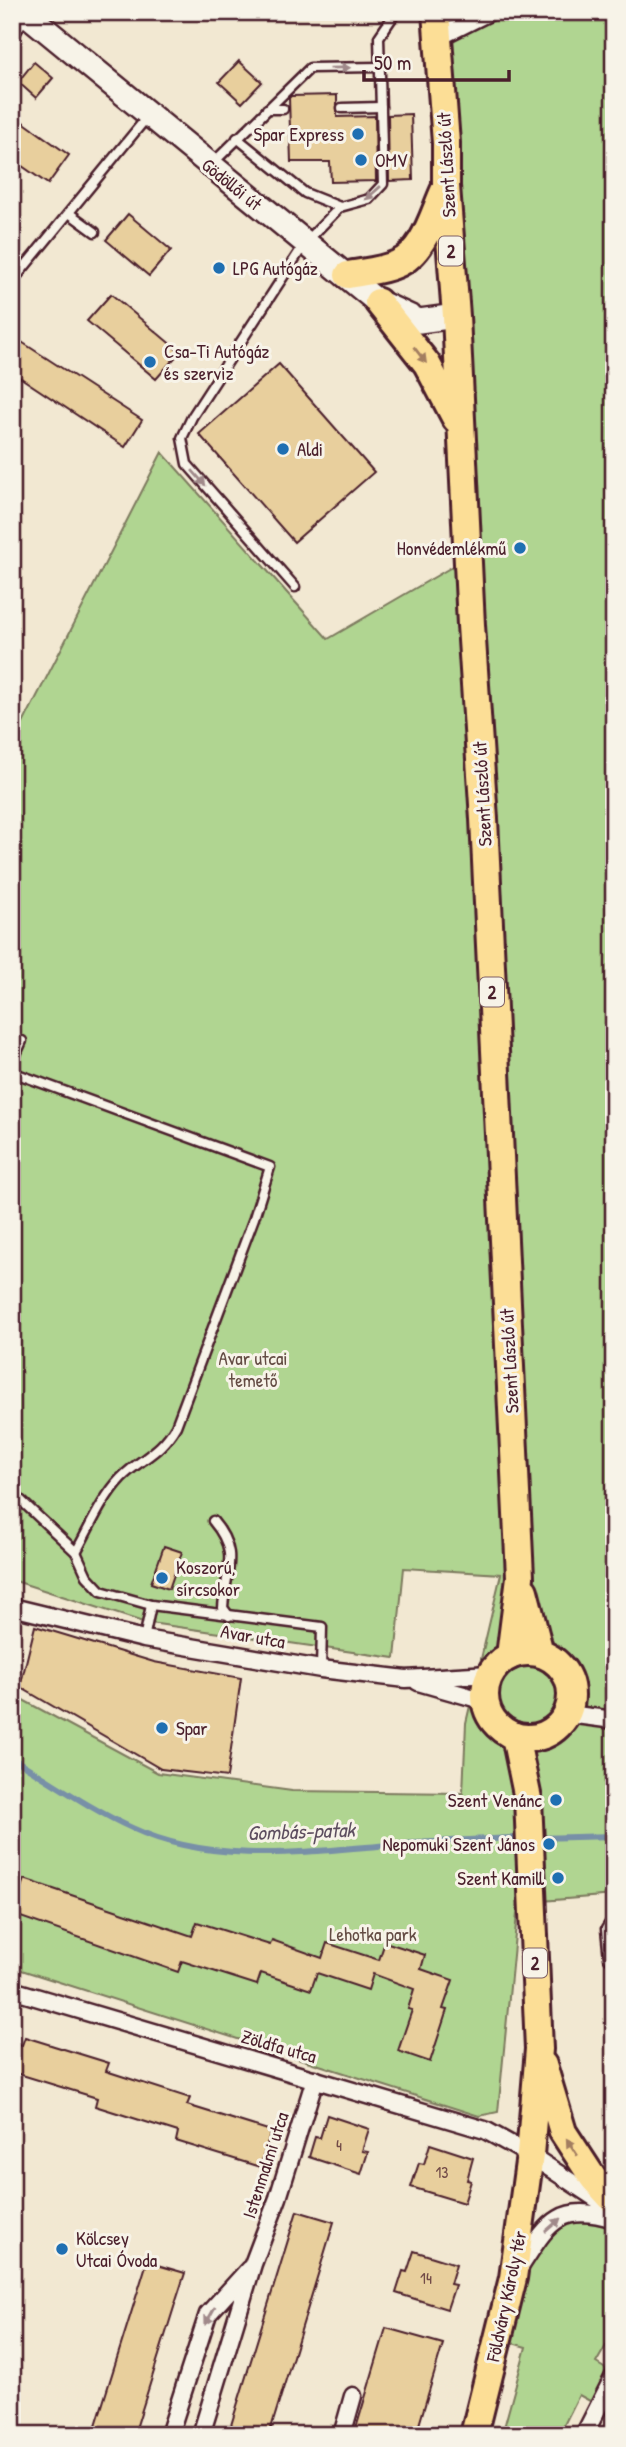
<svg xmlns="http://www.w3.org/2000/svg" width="626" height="2447" font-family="'Patrick Hand',sans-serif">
	<rect width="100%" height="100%" fill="#f2e8d2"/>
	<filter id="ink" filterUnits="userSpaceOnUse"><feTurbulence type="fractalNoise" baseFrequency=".0143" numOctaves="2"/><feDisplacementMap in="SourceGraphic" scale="14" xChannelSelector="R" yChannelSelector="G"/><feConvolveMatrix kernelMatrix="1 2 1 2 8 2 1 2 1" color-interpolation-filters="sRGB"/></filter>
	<g filter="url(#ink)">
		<g fill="#b0d591" stroke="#7d7a5e" stroke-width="2">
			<polygon points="510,12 614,12 614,1895 518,1903 498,2112 479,2116 12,1967 12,1860 21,1835 12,1831 12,1694 158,1773 292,1791 463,1793 466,1723 501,1574 404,1568 395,1658 143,1622 12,1580 12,745 162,452 328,639 462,561 430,48"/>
			<polygon points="560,2218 614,2219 614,2332 596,2363 614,2374 599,2406 579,2395 559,2435 502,2435 526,2347 498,2339 513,2278"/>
		</g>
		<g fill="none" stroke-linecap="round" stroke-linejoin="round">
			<g stroke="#7890a7" stroke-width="6">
				<path d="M 12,1758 C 51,1781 90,1809 132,1828 C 211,1865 306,1852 390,1845 C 434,1842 478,1839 523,1838"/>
				<polyline points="537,1838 614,1836"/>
			</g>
		</g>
		<g fill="#e8cf9d" stroke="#4a1f2b" stroke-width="2">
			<polygon points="239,61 262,82 242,103 219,82"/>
			<polygon points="34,62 53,78 36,98 18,82"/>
			<polygon points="337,95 337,117 375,116 376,181 331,182 330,162 291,162 289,98 291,96"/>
			<polygon points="12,114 69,155 48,184 12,159"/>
			<polygon points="411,114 413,180 389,181 388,115"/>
			<polygon points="128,214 171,250 149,276 106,240"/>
			<polygon points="111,294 180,352 156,379 87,321"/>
			<polygon points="17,339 142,420 125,447 12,372 12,347"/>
			<polygon points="279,364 374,472 294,542 199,434"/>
			<polygon points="164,1546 182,1552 169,1589 151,1583"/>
			<polygon points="35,1626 154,1662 241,1678 227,1777 161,1769 20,1687"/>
			<polygon points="24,1879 192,1936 197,1922 270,1945 272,1940 322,1958 327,1943 379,1960 385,1942 425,1955 421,1969 453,1980 443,2009 447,2010 430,2062 398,2051 412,2010 408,2009 414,1989 373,1974 368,1990 317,1973 311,1990 261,1973 257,1985 182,1961 178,1972 12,1914"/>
			<polygon points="25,2037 109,2063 106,2071 190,2098 187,2105 271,2131 260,2167 176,2141 178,2132 95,2106 97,2098 12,2072 12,2042 22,2045"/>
			<polygon points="327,2115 369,2129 362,2151 368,2152 361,2174 309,2157 315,2137 320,2138"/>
			<polygon points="430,2144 473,2158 467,2180 471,2181 464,2203 411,2187 419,2163 424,2164"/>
			<polygon points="297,2211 334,2222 269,2435 228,2435"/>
			<polygon points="414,2251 456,2264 450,2284 455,2285 447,2309 396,2293 403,2271 407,2272"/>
			<polygon points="147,2262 185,2273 175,2304 134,2435 93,2435"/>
			<polygon points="386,2328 443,2344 416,2435 354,2435"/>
		</g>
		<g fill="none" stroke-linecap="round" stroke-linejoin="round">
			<g stroke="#4a1f2b" stroke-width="13">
				<g id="service">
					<polyline points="12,39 25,17"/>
					<polyline points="342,108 381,107"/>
					<polyline points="267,109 283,109"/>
					<polyline points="237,138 305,193 340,207"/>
					<polyline points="212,164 310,68 380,67"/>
					<polyline points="69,213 95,232"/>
					<polyline points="12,282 148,116"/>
					<polyline points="295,587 187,464 182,438 192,417 305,243 340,207 369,199 383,184 379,37 396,12"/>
					<polyline points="12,1063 22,1041"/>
					<path d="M 12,1072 L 270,1167 L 254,1218 L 176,1426 C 160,1454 142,1457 121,1478 C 102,1498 90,1527 76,1552"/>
					<polyline points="12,1492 76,1552 87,1576 101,1591 151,1605 322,1627 321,1669"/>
					<path d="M 213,1521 C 241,1554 225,1571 223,1608 L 229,1616"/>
					<polyline points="144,1639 151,1605"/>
					<polyline points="614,1917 606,1929 609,1958 614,1963"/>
				</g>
			</g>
			<g stroke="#4a1f2b" stroke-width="21">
				<g id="minor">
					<polyline points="437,38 489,12"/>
					<polyline points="12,1607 144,1639 321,1669 406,1679 490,1674"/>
					<polyline points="418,1682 485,1701"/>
					<polyline points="568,1714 614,1720"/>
					<polyline points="12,1990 485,2130 530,2155 609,2207"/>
					<path d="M 518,2270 C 547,2226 556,2201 614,2219"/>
					<polyline points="169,2435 208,2314 249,2269"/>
					<polyline points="201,2435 253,2264 278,2198 315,2079"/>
					<polyline points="342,2435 353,2396"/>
					<polyline points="584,2435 614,2376"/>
				</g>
			</g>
			<g stroke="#4a1f2b" stroke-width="28">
				<polyline id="secondary" points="24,12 378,302 419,321 456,316"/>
			</g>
			<g stroke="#4a1f2b" stroke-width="32">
				<g id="primary">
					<polyline points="436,12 446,143 446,186 456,316 471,625 484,819 520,1577 510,1656"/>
					<path d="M 348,275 C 363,272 382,271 397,264 C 424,253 433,215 444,191"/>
					<polyline points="378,302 427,364 456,419"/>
					<polyline points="524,1591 540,1653"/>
					<circle cx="528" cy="1695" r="43"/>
					<polyline points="543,2065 563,2132 593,2178 614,2201"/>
					<polyline points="474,2435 513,2278 530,2155 539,2049 528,1799 515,1736"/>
				</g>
			</g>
			<use href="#service" stroke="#f7f3e8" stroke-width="8"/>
			<use href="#minor" stroke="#f7f3e8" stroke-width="16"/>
			<use href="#secondary" stroke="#f7f3e8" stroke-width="23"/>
			<use href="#primary" stroke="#fcde96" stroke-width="26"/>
		</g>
		<defs><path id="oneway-solid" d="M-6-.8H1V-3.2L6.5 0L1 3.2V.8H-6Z" transform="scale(1.75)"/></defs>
		<g fill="#a0898a">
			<use href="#oneway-solid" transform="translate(340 68) rotate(-1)"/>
			<use href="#oneway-solid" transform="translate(373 193) rotate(139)"/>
			<use href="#oneway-solid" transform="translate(199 478) rotate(49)"/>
			<use href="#oneway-solid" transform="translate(553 2225) rotate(-41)"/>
			<use href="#oneway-solid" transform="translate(210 2316) rotate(119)"/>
		</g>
		<g fill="#a37e60">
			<use href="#oneway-solid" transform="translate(420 355) rotate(52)"/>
			<use href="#oneway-solid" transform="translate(572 2147) rotate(-123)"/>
		</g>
	</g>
	<g fill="#1f6fb2" stroke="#f7f3e8" stroke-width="2.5">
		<circle cx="358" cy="134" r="7"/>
		<circle cx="361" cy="160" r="7"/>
		<circle cx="219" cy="268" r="7"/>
		<circle cx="150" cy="362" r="7"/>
		<circle cx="283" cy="449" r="7"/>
		<circle cx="520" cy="548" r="7"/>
		<circle cx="162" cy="1578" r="7"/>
		<circle cx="162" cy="1728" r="7"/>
		<circle cx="556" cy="1800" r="7"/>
		<circle cx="549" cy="1844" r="7"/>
		<circle cx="558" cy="1878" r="7"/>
		<circle cx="62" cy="2249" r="7"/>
	</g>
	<g text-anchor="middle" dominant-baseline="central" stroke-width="6" stroke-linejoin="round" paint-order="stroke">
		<g font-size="16" fill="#724b48">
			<text x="339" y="2145">4</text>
			<text x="442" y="2172">13</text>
			<text x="426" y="2278">14</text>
		</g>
		<g fill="#f7f3e8" stroke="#7e5f64" stroke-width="2">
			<rect x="439" y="236.5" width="24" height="29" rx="5"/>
			<rect x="480" y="977.5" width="24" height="29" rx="5"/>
			<rect x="523" y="1948.5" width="24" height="29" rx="5"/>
		</g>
		<g font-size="18" font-weight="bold" fill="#4a1f2b">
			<text x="451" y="251">2</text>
			<text x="492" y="992">2</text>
			<text x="535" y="1963">2</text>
		</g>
		<g font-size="19" fill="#4a1f2b" stroke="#f7f3e8" text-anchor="start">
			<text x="344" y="134" text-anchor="end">Spar Express</text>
			<text x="375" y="160">OMV</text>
			<text x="233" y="268">LPG Autógáz</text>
			<text x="164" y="351">Csa-Ti Autógáz<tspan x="164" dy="22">és szerviz</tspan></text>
			<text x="297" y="449">Aldi</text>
			<text x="506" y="548" text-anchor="end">Honvédemlékmű</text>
			<text x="176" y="1567">Koszorú,<tspan x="176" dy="22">sírcsokor</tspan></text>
			<text x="176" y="1728">Spar</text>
			<text x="542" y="1800" text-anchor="end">Szent Venánc</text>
			<text x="535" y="1844" text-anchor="end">Nepomuki Szent János</text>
			<text x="544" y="1878" text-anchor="end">Szent Kamill</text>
			<text x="76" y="2238">Kölcsey<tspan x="76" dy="22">Utcai Óvoda</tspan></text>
		</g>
		<g font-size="19" fill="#4a1f2b" stroke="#f7f3e8">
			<text transform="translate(446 165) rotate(-93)">Szent László út</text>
			<text transform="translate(232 184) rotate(39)">Gödöllői út</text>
			<text transform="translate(482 794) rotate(-93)">Szent László út</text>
			<text transform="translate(509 1361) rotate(-93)">Szent László út</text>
			<text transform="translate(253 1636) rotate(10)">Avar utca</text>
			<text transform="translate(279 2046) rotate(16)">Zöldfa utca</text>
			<text transform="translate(265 2165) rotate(-72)">Istenmalmi utca</text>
			<text transform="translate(506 2296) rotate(-78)">Földváry Károly tér</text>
		</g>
		<g font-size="19" fill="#644c44" stroke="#f7f3e8">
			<text x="253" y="1358">Avar utcai<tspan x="253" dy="22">temető</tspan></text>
			<text x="373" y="1934">Lehotka park</text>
		</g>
		<g font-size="21" font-style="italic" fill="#5d4e5f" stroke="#f7f3e8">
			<text transform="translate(301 1831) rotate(-2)">Gombás-patak</text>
		</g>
	</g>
	<rect width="626" height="2447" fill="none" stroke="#f7f3e8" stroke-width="42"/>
	<rect x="21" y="21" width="584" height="2405" fill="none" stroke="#4a1f2b" stroke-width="2.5" filter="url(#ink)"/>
	<path d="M364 70v10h145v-10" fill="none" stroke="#4a1f2b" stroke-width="3.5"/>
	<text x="374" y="70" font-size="21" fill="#4a1f2b" stroke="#f7f3e8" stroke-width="5" paint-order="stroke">50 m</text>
</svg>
